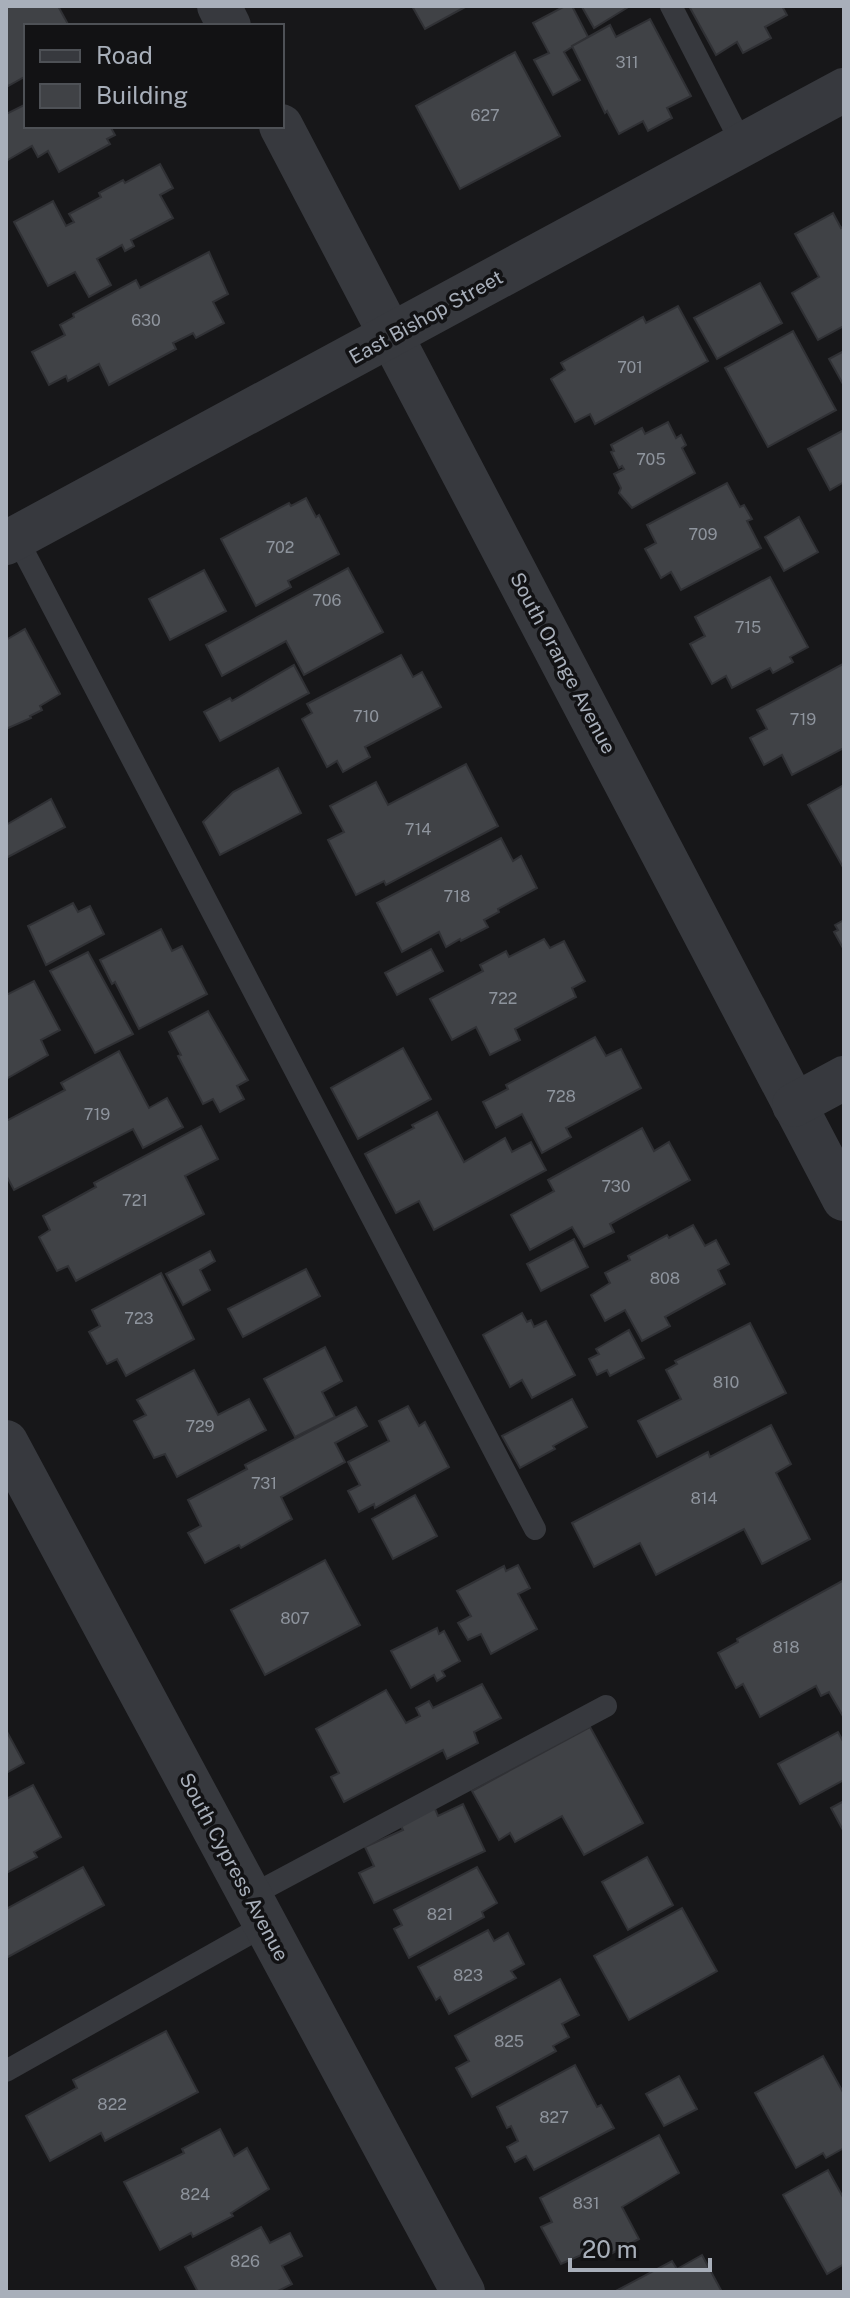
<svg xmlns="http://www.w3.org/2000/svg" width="850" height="2298" font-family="'Public Sans',sans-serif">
	<rect width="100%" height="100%" fill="#171719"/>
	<g fill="#404246" stroke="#303135" stroke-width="2">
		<polygon points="6,6 58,6 69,26 26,26 26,76 8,86 6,82"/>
		<polygon points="412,6 467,6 425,29"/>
		<polygon points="565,6 572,6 588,37 564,52 580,80 553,95 534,60 549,53 533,23"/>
		<polygon points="630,6 594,28 582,7 584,6"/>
		<polygon points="689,6 782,6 787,15 765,27 771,38 743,53 737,42 716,55"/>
		<polygon points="650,19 691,96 667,108 672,118 648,131 643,121 619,134 607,111 605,113 572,46 610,25 616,37"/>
		<polygon points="515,52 560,136 460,189 416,106"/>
		<polygon points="26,104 26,126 110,126 115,135 107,139 110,144 59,172 48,151 38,157 32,146 6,161 6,114"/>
		<polygon points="160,164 173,188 160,195 173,218 131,240 134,246 125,251 122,245 97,259 111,285 89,297 75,272 48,286 14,222 53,201 66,226 74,222 69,214 101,197 99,193 123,180 125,183"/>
		<polygon points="833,213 841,228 844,226 844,326 818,340 792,293 819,277 795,234"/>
		<polygon points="209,252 228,294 213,302 224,323 196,338 193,333 173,343 176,349 109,385 99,364 68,381 66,376 49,385 32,352 65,335 60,325 74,317 73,314 136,280 140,288"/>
		<polygon points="760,283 782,323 717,359 694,318"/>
		<polygon points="678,306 708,361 595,424 590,414 575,422 551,379 565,370 561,363 643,317 646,323"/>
		<polygon points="793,331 836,410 768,447 725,368"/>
		<polygon points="844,351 844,386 829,359"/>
		<polygon points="668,422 676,438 681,435 686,445 682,448 695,473 632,508 619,493 621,488 614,474 624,469 622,466 619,468 611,452 614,451 611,445 642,428 645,434"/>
		<polygon points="844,430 844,482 830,490 808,449"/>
		<polygon points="727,483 740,507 744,505 752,519 747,521 761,548 681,590 671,572 661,578 645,549 656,543 647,525"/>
		<polygon points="306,498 316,517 319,515 339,554 288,581 291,587 256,606 221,539 289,503 291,506"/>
		<polygon points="799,517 818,552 784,571 765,537"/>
		<polygon points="348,568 383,632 304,675 286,641 222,676 206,645"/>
		<polygon points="204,570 226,611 170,640 149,599"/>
		<polygon points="770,577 808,647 790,657 793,662 773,673 770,668 732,688 726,676 712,684 690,644 705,636 695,617"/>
		<polygon points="25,629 60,694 40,706 42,710 30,716 31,718 6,729 6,640"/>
		<polygon points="401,655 413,677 422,672 441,707 365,747 370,757 343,772 337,761 327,767 302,719 312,713 307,704"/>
		<polygon points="843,664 844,748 792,775 782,755 764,765 750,738 767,729 757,710"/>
		<polygon points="294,665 309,693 220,741 204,712 230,698 232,701"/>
		<polygon points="466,764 498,826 386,885 384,881 356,895 328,840 344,832 330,806 376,782 388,805"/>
		<polygon points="278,768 301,813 220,855 203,822 233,792"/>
		<polygon points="844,785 844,869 808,805"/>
		<polygon points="51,799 65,827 6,858 6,825"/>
		<polygon points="501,838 513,861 521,856 537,888 498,909 499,912 484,920 488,927 461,941 460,939 446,947 439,932 402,952 377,903"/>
		<polygon points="73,903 78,912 90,906 104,934 46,965 28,926"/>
		<polygon points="844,920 844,950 834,932 838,930 835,925"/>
		<polygon points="161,929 172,951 182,946 207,994 139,1029 115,982 112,984 100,960"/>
		<polygon points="544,939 550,948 564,941 585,981 572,988 576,997 515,1029 520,1040 490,1055 476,1027 452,1040 430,999 483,971 480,965 506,951 509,957"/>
		<polygon points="431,949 443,971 397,995 385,973"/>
		<polygon points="88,952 133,1034 95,1053 50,971"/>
		<polygon points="34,981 60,1030 41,1040 48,1055 6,1079 6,995"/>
		<polygon points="208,1011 248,1080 237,1086 244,1099 220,1112 213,1099 203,1104 178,1056 181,1055 169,1032"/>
		<polygon points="595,1037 606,1056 621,1049 641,1088 566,1128 571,1137 542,1153 522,1114 496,1128 483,1102 508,1089 506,1085"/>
		<polygon points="403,1048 431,1099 358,1139 331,1088"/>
		<polygon points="119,1051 149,1108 167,1098 183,1127 143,1148 133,1129 14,1190 6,1175 6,1121 65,1090 61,1083"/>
		<polygon points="437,1112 464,1162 505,1138 512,1152 531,1142 546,1170 434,1230 419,1201 396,1213 365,1154 414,1128 412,1125"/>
		<polygon points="201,1126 218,1159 185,1176 204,1214 76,1281 68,1266 57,1271 39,1237 50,1230 43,1216 96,1187 94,1183"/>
		<polygon points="642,1128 654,1151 669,1142 690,1180 610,1224 614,1232 584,1247 572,1227 530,1250 511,1215 554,1191 548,1180"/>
		<polygon points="693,1225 705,1246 716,1240 729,1264 718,1270 725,1284 665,1317 670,1326 642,1341 625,1310 605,1321 591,1295 610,1283 605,1273 630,1260 628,1256 667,1235 669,1238"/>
		<polygon points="574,1239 588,1267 541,1291 527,1264"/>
		<polygon points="210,1251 215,1261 200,1270 210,1290 183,1305 166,1274"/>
		<polygon points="306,1269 320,1296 243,1337 228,1309"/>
		<polygon points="161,1273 194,1339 126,1376 117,1359 107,1364 89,1332 100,1326 92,1310"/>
		<polygon points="522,1313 527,1322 531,1320 534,1327 546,1321 575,1375 532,1398 522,1380 510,1387 483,1335"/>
		<polygon points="750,1323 786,1393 657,1457 638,1421 681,1399 666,1370 677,1364 675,1361"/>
		<polygon points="629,1330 644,1358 610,1376 607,1370 597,1375 589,1359 599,1354 596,1349"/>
		<polygon points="325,1347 342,1381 322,1392 335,1417 295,1437 264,1379"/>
		<polygon points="194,1370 218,1415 249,1399 266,1430 177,1477 165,1454 154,1458 134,1421 146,1415 137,1400"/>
		<polygon points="572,1399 587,1427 553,1446 555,1449 520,1468 502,1436"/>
		<polygon points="408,1406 419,1426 425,1422 449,1467 375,1508 374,1504 359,1512 348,1491 360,1485 348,1462 389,1441 379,1421"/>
		<polygon points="356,1407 367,1426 335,1443 345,1462 281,1497 292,1519 241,1548 239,1545 205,1563 188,1533 201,1526 188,1500 247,1469 245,1465"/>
		<polygon points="771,1425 791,1464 776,1473 810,1539 762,1564 744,1529 656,1575 640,1543 594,1567 572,1523 708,1452 710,1457"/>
		<polygon points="415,1495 437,1536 393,1559 372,1519"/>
		<polygon points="325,1560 360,1625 265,1675 231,1610"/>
		<polygon points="518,1565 530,1588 518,1594 537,1629 491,1654 481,1634 468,1640 458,1623 471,1616 457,1591 504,1566 506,1571"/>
		<polygon points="844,1580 844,1718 829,1692 821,1696 816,1686 760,1717 743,1684 736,1688 718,1653 738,1642 737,1639"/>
		<polygon points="437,1628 439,1634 444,1631 460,1661 442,1671 445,1676 437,1681 434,1675 411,1688 391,1651"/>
		<polygon points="482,1684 501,1718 474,1732 478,1743 447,1759 443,1750 344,1802 331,1777 339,1773 316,1729 386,1690 406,1723 420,1716 416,1708 429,1701 433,1708"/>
		<polygon points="590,1727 643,1823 584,1855 562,1816 515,1842 510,1833 499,1840 472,1791"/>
		<polygon points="6,1730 24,1763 6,1773"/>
		<polygon points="838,1732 844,1743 844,1780 800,1804 778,1764"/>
		<polygon points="33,1785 61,1837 34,1852 37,1857 6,1873 6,1799"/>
		<polygon points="844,1801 844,1832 831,1808"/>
		<polygon points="433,1804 438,1816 463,1804 485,1851 374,1903 359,1873 374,1866 365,1847 403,1830 398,1820"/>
		<polygon points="647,1857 673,1905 628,1930 602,1882"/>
		<polygon points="83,1867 104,1905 6,1958 6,1909"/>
		<polygon points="477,1867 497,1903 482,1912 484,1917 409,1958 394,1929 402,1925 394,1910"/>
		<polygon points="682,1908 717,1971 629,2020 594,1956"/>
		<polygon points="488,1930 494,1941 508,1933 524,1964 511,1971 516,1978 449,2014 440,1997 436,2000 418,1967"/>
		<polygon points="560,1979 579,2015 562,2024 569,2037 553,2046 556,2051 472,2097 456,2068 469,2061 455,2036"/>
		<polygon points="166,2031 198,2092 105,2141 101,2133 50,2161 26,2116 77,2088 73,2080"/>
		<polygon points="823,2056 844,2094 844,2148 826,2158 823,2153 796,2168 755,2093"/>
		<polygon points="575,2065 597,2107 601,2105 614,2128 534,2170 526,2156 515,2162 507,2147 518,2141 511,2126 507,2128 497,2107"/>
		<polygon points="679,2076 697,2109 664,2126 646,2094"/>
		<polygon points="220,2129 234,2156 247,2148 269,2189 231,2213 233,2216 193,2237 191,2233 160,2250 124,2182 184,2153 182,2149"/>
		<polygon points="659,2135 679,2173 622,2207 639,2239 611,2254 606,2244 561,2264 541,2227 552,2222 540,2198"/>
		<polygon points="828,2170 844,2199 844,2264 827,2274 783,2195"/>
		<polygon points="261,2227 270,2243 290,2233 302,2256 282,2266 292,2284 276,2292 198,2292 185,2267"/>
		<polygon points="702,2255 722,2292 614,2292 672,2261 677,2269"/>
	</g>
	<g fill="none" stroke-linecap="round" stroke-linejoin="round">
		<g stroke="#37393e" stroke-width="22">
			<polyline points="671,6 742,144"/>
			<polyline points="13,531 535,1529"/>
			<polyline points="250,1896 606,1706"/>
			<polyline points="6,2071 265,1925"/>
		</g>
		<g stroke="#37393e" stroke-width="44">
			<polyline points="219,6 229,26"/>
			<polyline points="281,126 844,1199"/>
			<polyline points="794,1105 844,1078"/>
			<polyline points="6,1442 463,2292"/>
		</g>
		<polyline stroke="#37393e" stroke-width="44" points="6,543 844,90"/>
	</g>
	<g text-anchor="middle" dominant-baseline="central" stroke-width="7" stroke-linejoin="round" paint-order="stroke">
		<g font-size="16" fill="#8e949d">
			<text x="627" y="62">311</text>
			<text x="485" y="115">627</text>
			<text x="146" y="320">630</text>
			<text x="630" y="367">701</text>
			<text x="651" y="459">705</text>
			<text x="703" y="534">709</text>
			<text x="280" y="547">702</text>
			<text x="327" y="600">706</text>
			<text x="748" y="627">715</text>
			<text x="366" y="716">710</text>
			<text x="803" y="719">719</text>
			<text x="418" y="829">714</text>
			<text x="457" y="896">718</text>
			<text x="503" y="998">722</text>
			<text x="561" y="1096">728</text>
			<text x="97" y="1114">719</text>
			<text x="616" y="1186">730</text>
			<text x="135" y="1200">721</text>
			<text x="665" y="1278">808</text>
			<text x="139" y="1318">723</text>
			<text x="726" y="1382">810</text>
			<text x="200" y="1426">729</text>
			<text x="264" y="1483">731</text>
			<text x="704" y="1498">814</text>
			<text x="295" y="1618">807</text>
			<text x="786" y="1647">818</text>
			<text x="440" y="1914">821</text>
			<text x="468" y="1975">823</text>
			<text x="509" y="2041">825</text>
			<text x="112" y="2104">822</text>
			<text x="554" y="2117">827</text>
			<text x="195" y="2194">824</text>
			<text x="586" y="2203">831</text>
			<text x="245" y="2261">826</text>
		</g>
		<g font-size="20" fill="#a8afba" stroke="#121214">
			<text transform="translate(426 317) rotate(-29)">East Bishop Street</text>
			<text transform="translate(563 663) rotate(62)">South Orange Avenue</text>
			<text transform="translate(234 1867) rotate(62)">South Cypress Avenue</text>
		</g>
	</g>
	<rect width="850" height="2298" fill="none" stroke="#a8afba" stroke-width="16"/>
	<rect x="24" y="24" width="260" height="104" fill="#121214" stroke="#4e5156" stroke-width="2"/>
	<rect x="40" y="50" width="40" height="12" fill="#37393e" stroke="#4e5156" stroke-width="2"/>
	<text x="96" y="64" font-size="24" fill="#a8afba">Road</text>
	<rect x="40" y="84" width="40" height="24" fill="#404246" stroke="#4e5156" stroke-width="2"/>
	<text x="96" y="104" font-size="24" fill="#a8afba">Building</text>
	<path d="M570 2258v12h140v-12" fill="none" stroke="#a8afba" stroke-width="4"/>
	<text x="582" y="2258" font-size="24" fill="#a8afba" stroke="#121214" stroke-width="6" paint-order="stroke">20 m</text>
</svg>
